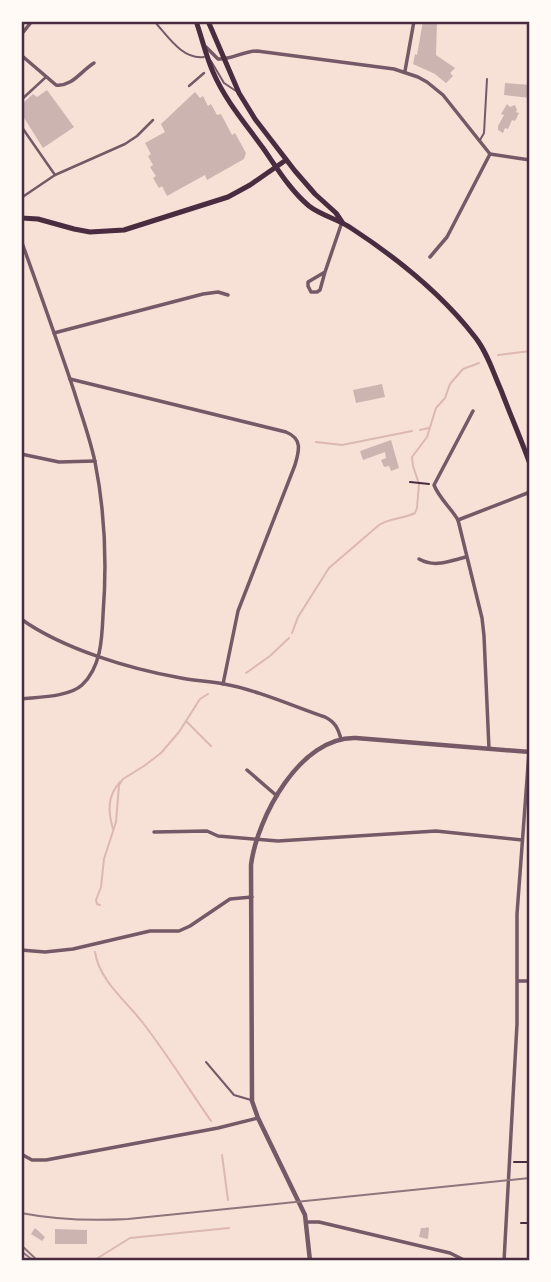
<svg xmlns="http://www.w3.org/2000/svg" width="551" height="1282" font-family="'Exo 2',sans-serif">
	<rect width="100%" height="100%" fill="#f7e1d7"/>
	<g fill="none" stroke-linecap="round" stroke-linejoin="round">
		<g stroke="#dcb8b0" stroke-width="2">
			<polyline points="498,355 530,351"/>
			<polyline points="21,415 22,415"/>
			<polyline points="420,430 429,428"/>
			<polyline points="316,442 342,445 412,431"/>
			<path d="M 292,633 L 298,617 L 329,568 L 379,525 C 390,518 403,519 415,513 L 417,508 L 419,484 L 413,466 L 412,457 L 427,437 L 436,408 L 445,398 L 450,384 L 463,369 L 479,363"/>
			<polyline points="246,673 270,656 289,638"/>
			<polyline points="187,722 211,746"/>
			<path d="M 113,829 C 108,812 107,796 120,782"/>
			<polyline points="100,905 97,904 96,900 101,887 104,859 116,822 119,785 123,779 144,766 161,753 179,732 200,699 208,694"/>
			<path d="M 95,952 C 99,980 126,1001 143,1023 C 167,1054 188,1088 211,1121"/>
			<polyline points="222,1155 228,1200"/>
			<polyline points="93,1261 130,1238 229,1228"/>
		</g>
	</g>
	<g fill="#ccb4b1">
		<polygon points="423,21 437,21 436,55 455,68 450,73 453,76 446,83 435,74 413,64 415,54 417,55"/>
		<polygon points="505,83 530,85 530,98 504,95"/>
		<polygon points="47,90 74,127 43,148 21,113 21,105 33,94 37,97"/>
		<polygon points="195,92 200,98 203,96 208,106 211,104 217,115 221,114 232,135 235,133 246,153 244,159 207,180 205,175 167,196 162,186 159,188 153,178 156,176 150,167 153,165 148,156 151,154 145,143 165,132 161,124"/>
		<polygon points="507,104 510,107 515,105 517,110 516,112 519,113 515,121 512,120 508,129 505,128 503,133 498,130 498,126 504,115 501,114"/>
		<polygon points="382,384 385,397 356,403 353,390"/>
		<polygon points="391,440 399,468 391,471 389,466 384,467 381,460 386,458 385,452 363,460 360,451"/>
		<polygon points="426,1227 429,1228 428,1239 419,1237 421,1228 426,1228"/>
		<polygon points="35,1228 45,1237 42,1241 31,1234"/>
		<polygon points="55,1229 87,1230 87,1244 55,1244"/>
	</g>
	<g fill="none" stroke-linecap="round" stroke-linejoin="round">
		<g stroke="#4a2c40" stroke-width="2">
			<polyline points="410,482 429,484"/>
			<polyline points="514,1162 530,1162"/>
			<polyline points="521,1223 530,1223"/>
		</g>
		<g stroke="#755966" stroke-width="2">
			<path d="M 154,21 C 167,35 182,60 204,57"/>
			<polyline points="211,61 224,83 236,91"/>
			<polyline points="480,140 484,133 487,79"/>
			<polyline points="206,1062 234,1095 251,1100"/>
		</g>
		<g stroke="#755966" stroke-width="2.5">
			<polyline points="189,86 204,73"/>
			<polyline points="21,100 46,77"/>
			<polyline points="21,126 55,175"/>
			<polyline points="21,198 55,175 125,144 137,136 153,120"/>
		</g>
		<g stroke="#755966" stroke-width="3.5">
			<polyline points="21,35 32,21"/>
			<path d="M 206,47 L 218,59 C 231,60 243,51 257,51 L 394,69 L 418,77 L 427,82 L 443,95 L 490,154 L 530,160"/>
			<path d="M 21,55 L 56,85 C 72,87 81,71 94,63"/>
			<polyline points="405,71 414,21"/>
			<path d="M 21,240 C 39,290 57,340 74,391 C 81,414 90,438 95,462 C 105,512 107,564 103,615 C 102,639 101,667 82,685 C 69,697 38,697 21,699"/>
			<polyline points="430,257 447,237 490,154"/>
			<polyline points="325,272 320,290 317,292 311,292 308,286 308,282 325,272 342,222"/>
			<polyline points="54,333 203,294 218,292 228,295"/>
			<path d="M 70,379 L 286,432 C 303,439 299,451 295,465 L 238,611 L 223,684"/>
			<path d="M 473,411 L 434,485 C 439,498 451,508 458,520 L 482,618 L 484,636 L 489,749"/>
			<polyline points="21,454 59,462 95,461"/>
			<polyline points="458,520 530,492"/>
			<path d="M 419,559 C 435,568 449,561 466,557"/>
			<path d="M 21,619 C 63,649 130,669 181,678 C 195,681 210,681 224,684 C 257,690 293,706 325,717 C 335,722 338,728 341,739"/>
			<polyline points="247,770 277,796"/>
			<polyline points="154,832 207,831 218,836 278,841 436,831 522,840"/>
			<polyline points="21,950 45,952 73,949 150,931 179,931 190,926 230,899 252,897"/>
			<polyline points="518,981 530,981"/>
			<polyline points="21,1154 32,1160 46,1160 218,1128 258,1118"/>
			<polyline points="307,1222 319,1222 450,1253 466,1261"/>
			<polyline points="504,1261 517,1024 517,914 529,752"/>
		</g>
		<path stroke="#755966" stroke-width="4.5" d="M 310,1261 L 305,1215 L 258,1118 L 252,1101 L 251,865 C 257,818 300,736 356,738 L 530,752"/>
		<g stroke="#4a2c40" stroke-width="5">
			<path d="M 196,21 C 202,38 206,56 213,72 C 225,100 245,123 263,148 C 277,168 290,190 309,206 C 322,216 338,219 351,228 C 397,258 441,293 475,337 C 487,352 493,372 501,390 C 510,414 521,439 530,464"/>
			<polyline points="208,21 239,93 255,119 295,171 315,194 336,213 342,222"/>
			<polyline points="21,218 38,219 74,229 90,232 124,230 228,197 250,185 286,160"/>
		</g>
		<polyline stroke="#8f747c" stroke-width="2" points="21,1245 38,1261"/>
		<g stroke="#8f747c" stroke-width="2">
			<path d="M 21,1213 C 57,1220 91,1221 128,1219 L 530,1178"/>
			<polyline points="21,1251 34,1261"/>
		</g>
	</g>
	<rect width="551" height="1282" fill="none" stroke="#fffaf5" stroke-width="46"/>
	<rect x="23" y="23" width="505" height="1236" fill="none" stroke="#4a2c40" stroke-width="2.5"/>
</svg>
